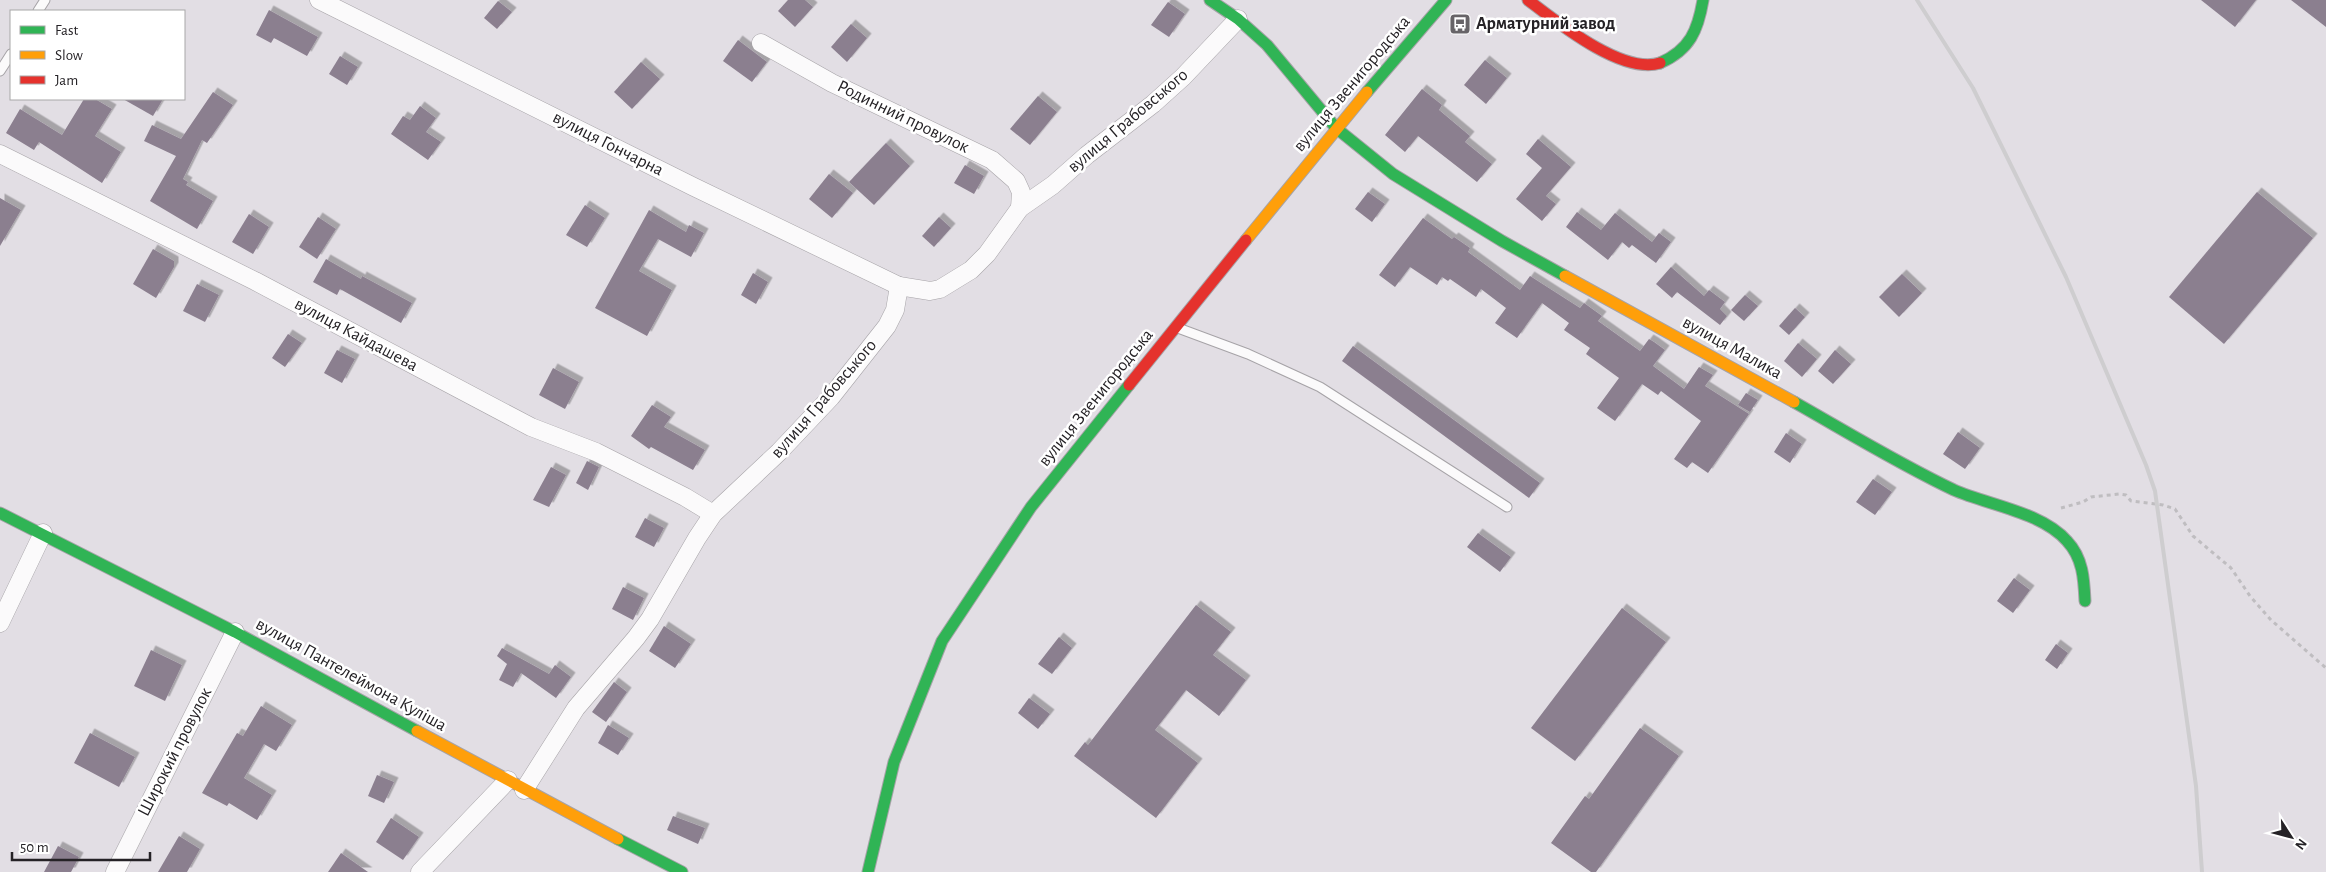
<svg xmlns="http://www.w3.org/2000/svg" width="2326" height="872" font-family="'Alegreya Sans',sans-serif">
	<defs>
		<filter id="shadow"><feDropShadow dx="4.5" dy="-4.5" stdDeviation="0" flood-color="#0004"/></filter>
	</defs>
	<rect width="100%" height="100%" fill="#e2dee4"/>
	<g fill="#8b7f8f" filter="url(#shadow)">
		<polygon points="788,0 805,0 813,7 795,27 778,11"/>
		<polygon points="2201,0 2256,0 2235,27"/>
		<polygon points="2291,0 2326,0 2326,27"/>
		<polygon points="498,1 512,12 497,29 484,18"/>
		<polygon points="1168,2 1185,14 1169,37 1151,25"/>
		<polygon points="269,10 318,37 307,56 274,38 271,43 256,35"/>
		<polygon points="851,24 867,38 847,62 831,47"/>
		<polygon points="738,40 767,62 752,82 723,61"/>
		<polygon points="340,56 358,67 347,85 329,74"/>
		<polygon points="1485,60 1507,78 1486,104 1464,85"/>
		<polygon points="641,62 660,79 632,109 614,92"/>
		<polygon points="1422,89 1442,105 1439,110 1470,136 1465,142 1492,164 1477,182 1418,136 1405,152 1385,135"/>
		<polygon points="213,92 233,105 207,143 202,140 183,179 188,182 186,185 213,201 197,229 150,201 176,156 144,141 152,125 181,139"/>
		<polygon points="1038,96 1057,112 1030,145 1010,129"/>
		<polygon points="84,99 95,99 112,109 95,136 121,152 102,183 39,142 34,150 6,133 20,109 62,135"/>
		<polygon points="123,99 163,99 153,116"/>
		<polygon points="420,106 436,118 426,132 441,142 428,160 391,134 403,116 410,120"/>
		<polygon points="1538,139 1571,167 1546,196 1556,204 1542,221 1516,199 1542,168 1526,154"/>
		<polygon points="886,143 910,166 874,205 849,182"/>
		<polygon points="965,165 984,176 974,194 954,183"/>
		<polygon points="829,174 853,193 832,218 809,199"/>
		<polygon points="1368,192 1385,204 1372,222 1355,209"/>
		<polygon points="2257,192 2313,238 2224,344 2169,297"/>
		<polygon points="0,198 21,210 0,246"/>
		<polygon points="585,205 605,218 587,247 566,235"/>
		<polygon points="649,210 686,232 689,225 704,233 691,257 658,239 639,271 672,290 647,336 595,308"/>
		<polygon points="1577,212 1601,230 1615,213 1652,242 1659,233 1671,242 1656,263 1632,245 1629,248 1622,242 1608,260 1566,227"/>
		<polygon points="249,214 269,227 253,254 232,242"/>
		<polygon points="318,217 336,229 317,259 299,247"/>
		<polygon points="939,217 951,228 934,247 922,236"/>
		<polygon points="1423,218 1452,239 1454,237 1470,248 1468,252 1520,290 1530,276 1580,308 1584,303 1602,316 1598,321 1640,351 1649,339 1654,342 1665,350 1653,366 1684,389 1699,367 1713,375 1705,386 1749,414 1708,473 1692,462 1687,468 1674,459 1701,421 1661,391 1658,395 1642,384 1615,421 1597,408 1619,378 1586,354 1590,348 1564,330 1569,323 1542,303 1517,338 1495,323 1506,308 1481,289 1476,297 1450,279 1448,281 1442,277 1437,285 1410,267 1395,287 1379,275"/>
		<polygon points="153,249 174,261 174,267 156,298 133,284"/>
		<polygon points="326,259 361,279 362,276 412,303 401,323 340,289 337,295 313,282"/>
		<polygon points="1671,267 1704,296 1709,290 1725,302 1720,309 1727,316 1720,325 1677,292 1672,298 1656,284"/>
		<polygon points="753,273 768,282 756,304 741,295"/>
		<polygon points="1902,274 1922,293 1899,317 1879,297"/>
		<polygon points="197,284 219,295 205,322 183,311"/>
		<polygon points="1745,295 1758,306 1744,321 1731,310"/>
		<polygon points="1795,308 1805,317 1789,335 1779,326"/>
		<polygon points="288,334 302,343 285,367 272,358"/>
		<polygon points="1798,343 1817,359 1802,377 1784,361"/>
		<polygon points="1353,346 1540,483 1529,498 1342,361"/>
		<polygon points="337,350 355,359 342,383 324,373"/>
		<polygon points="1835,350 1851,364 1833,384 1818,371"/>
		<polygon points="553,368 579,382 565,409 539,395"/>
		<polygon points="1746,393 1758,400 1750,412 1738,405"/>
		<polygon points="652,405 671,417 664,427 705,450 693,470 651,447 649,449 631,436"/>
		<polygon points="1958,432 1980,448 1965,469 1943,454"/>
		<polygon points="1786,433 1802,444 1790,463 1774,452"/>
		<polygon points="587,461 599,467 588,490 576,483"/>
		<polygon points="551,467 566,475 549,507 533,500"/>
		<polygon points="1873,479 1892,492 1875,515 1856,502"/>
		<polygon points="645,518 664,528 654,547 635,537"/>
		<polygon points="1478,533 1511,557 1500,572 1467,547"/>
		<polygon points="2014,578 2030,590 2013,613 1997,601"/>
		<polygon points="623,587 644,598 633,620 612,609"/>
		<polygon points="1196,605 1231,632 1213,655 1246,680 1219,716 1186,690 1155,730 1198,763 1156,818 1074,756 1085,742 1088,745"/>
		<polygon points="1622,608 1666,642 1575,761 1531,728"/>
		<polygon points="664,626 691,644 675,668 649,651"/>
		<polygon points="1059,637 1072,648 1052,674 1038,664"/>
		<polygon points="2056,644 2068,653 2057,669 2045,660"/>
		<polygon points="502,648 549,674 555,665 571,677 556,698 521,673 513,687 499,680 507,664 497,656"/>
		<polygon points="151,650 182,665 165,701 134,686"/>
		<polygon points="614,682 627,692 606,722 592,712"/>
		<polygon points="1029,698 1050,714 1038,729 1018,713"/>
		<polygon points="261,706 292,725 276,751 264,744 244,778 272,795 257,820 229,803 227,806 202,793 237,733 243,736"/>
		<polygon points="608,725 629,738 618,755 598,743"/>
		<polygon points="1640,728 1679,756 1596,872 1591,872 1551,843 1585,796 1589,799"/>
		<polygon points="90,733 135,757 119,787 74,763"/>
		<polygon points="377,775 394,782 384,803 368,796"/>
		<polygon points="673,816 705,828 698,844 667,830"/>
		<polygon points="391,818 419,837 403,860 376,842"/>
		<polygon points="179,836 200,849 187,872 158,872"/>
		<polygon points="58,846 79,857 71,872 44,872"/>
		<polygon points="341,853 368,872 328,872"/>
	</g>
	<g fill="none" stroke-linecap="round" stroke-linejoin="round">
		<g stroke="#a6a3a7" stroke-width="11">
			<g id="lane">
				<polyline points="38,11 45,0"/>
				<polyline points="0,71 11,54"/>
				<polyline points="1178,328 1248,354 1320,387 1507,507"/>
			</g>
		</g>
		<g stroke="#a6a3a7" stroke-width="19">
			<g id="street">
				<polyline points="319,0 694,187 899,286"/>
				<polyline points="761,43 832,83 992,160 1016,181 1021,192 1020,208"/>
				<polyline points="0,154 255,281 531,427 596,452 685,497 713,514"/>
				<polyline points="0,623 43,533"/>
				<polyline points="524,790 576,708 636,638 650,619 697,538 713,514 779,452 831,397 887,326 895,310 899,286 930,291 940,289 971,270 987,254 1020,208 1053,185 1087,155 1153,104 1183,77 1238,19"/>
				<polyline points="115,872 235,632"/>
				<polyline points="420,872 508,780"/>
			</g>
		</g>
		<g stroke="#a6a3a7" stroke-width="13">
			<g id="fast">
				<polyline points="1210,0 1238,19 1267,45 1336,128 1393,174 1502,241 1565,276"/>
				<path d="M 1660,63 C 1690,50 1698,30 1703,0"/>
				<polyline points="1367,92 1446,0"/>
				<path d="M 1794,402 C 1847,432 1899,464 1954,490 C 1988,505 2042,512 2067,541 C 2083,558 2084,579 2085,601"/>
				<polyline points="0,513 235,632 417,731"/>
				<polyline points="618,839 682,872"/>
				<polyline points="868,872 894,762 942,641 1031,507 1129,385"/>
			</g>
		</g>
		<g stroke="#a6a3a7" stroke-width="13">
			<g id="slow">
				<polyline points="1246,240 1367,92"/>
				<polyline points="1565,276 1794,402"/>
				<polyline points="417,731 618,839"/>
			</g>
		</g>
		<g stroke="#a6a3a7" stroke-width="13">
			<g id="jam">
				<path d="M 1528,0 C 1557,22 1622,75 1660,63"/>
				<polyline points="1129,385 1246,240"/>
			</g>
		</g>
		<polyline stroke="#bfbdc0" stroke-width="3" stroke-dasharray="4 4" stroke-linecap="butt" points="2061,508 2083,502 2091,497 2119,494 2126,495 2131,501 2163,505 2175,509 2193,536 2231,568 2250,596 2271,620 2326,668"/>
		<use href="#lane" stroke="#fbfafb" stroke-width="9"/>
		<use href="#street" stroke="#fbfafb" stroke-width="18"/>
		<use href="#fast" stroke="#30b455" stroke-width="11"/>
		<use href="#slow" stroke="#ff9f0a" stroke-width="11"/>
		<use href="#jam" stroke="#e5322d" stroke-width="11"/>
		<polyline stroke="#cecdcf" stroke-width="4" points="1917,0 1973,88 2066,277 2146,465 2155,491 2196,786 2202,872"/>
	</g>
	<defs>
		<g id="bus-square" transform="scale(1.125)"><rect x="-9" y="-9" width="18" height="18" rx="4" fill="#676468" stroke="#fff"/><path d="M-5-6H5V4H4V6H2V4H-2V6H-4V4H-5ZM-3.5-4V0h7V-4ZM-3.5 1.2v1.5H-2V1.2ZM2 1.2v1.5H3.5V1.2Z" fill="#fff"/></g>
	</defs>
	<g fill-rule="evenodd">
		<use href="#bus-square" x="1460" y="24"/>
	</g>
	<g text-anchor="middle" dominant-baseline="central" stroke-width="5" stroke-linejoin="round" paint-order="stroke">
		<g font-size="18" font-weight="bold" fill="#252226" stroke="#fff" text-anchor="start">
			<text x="1476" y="24">Арматурний завод</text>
		</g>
		<g font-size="18" fill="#252226" stroke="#fff">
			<text transform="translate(1352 84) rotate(-50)">вулиця Звенигородська</text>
			<text transform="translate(903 117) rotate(26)">Родинний провулок</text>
			<text transform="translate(1128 121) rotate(-40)">вулиця Грабовського</text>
			<text transform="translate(608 144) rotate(27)">вулиця Гончарна</text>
			<text transform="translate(356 335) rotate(28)">вулиця Кайдашева</text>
			<text transform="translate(1732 348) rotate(29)">вулиця Малика</text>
			<text transform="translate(1096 398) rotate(-51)">вулиця Звенигородська</text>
			<text transform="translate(824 399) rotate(-49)">вулиця Грабовського</text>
			<text transform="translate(351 675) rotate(29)">вулиця Пантелеймона Куліша</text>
			<text transform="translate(175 752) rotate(-63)">Широкий провулок</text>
		</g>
	</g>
	<rect x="10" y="10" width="175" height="90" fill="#ffffff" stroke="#a8a7a8"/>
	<rect x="20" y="26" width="25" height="8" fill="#30b455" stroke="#a8a7a8"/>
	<text x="55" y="35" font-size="15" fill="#252226">Fast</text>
	<rect x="20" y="51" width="25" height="8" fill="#ff9f0a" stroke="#a8a7a8"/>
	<text x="55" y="60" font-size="15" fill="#252226">Slow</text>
	<rect x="20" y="76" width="25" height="8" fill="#e5322d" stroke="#a8a7a8"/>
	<text x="55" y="85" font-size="15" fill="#252226">Jam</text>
	<g transform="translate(2291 837) rotate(126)" stroke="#ffffff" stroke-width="4" paint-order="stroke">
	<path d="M0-4L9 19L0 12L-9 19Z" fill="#252226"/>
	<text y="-8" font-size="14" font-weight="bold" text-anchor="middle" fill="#252226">N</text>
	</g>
	<path d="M12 852v8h138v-8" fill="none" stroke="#252226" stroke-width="2.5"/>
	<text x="20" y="852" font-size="15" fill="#252226" stroke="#ffffff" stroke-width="4" paint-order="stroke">50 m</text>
</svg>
